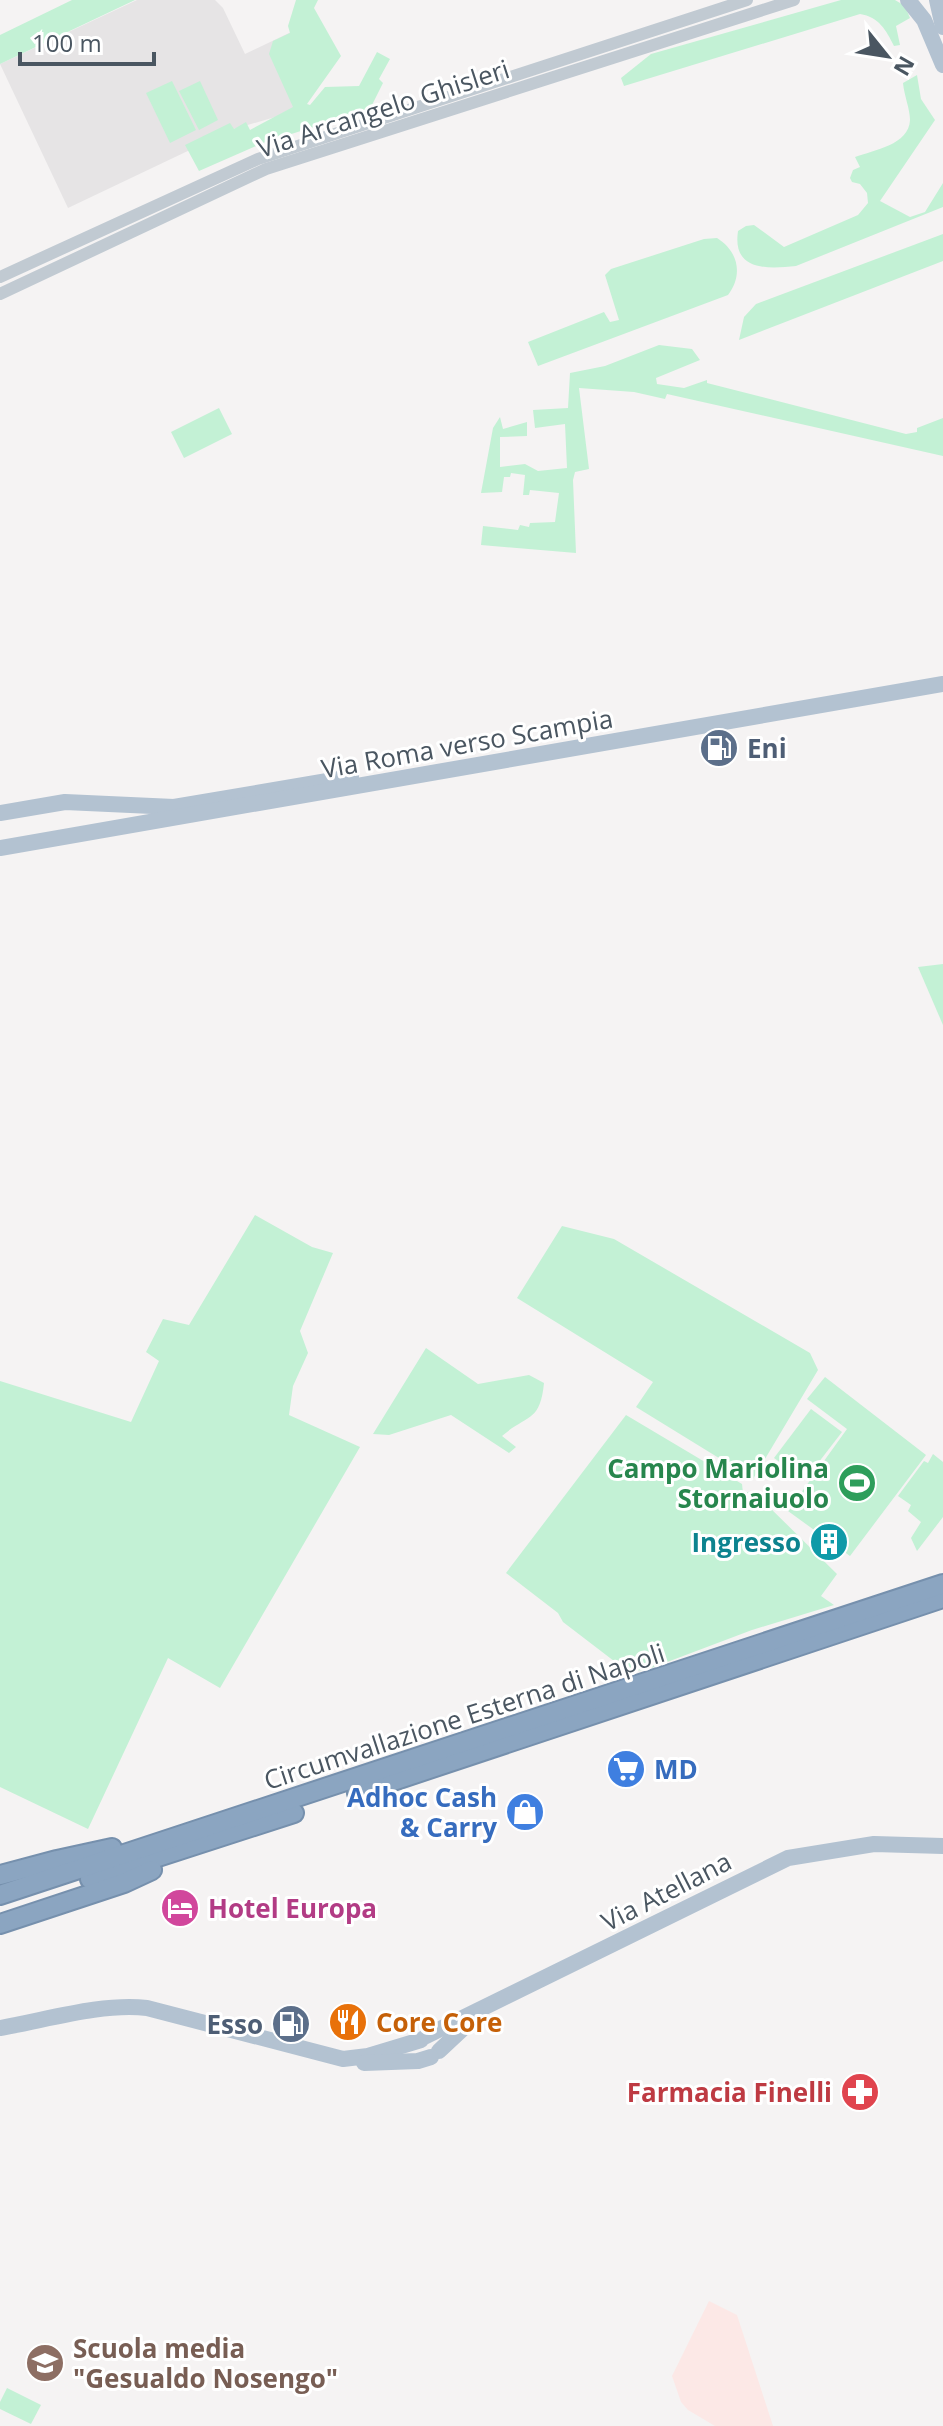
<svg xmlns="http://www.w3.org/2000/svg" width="943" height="2426" font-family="'Open Sans',sans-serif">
	<rect width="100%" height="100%" fill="#f5f3f3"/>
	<polygon fill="#e6e4e5" points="137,0 215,0 223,8 245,54 312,22 299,110 234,129 68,208 0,64"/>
	<polygon fill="#fce8e6" points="709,2301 737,2315 773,2426 715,2426 688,2410 681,2402 672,2376"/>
	<g fill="#c3f1d5">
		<polygon points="72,0 135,0 0,64 0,35"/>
		<polygon points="296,0 318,0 314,8 341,56 307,104 310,105 325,87 359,86 377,52 390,59 379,79 383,83 370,109 263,143 199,171 185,145 230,123 234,129 246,122 250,130 293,107 269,54 273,41 290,33 288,26"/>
		<path d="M 841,0 L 895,0 L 905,6 L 910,18 L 896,26 L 900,45 L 894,46 C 886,30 879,17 860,14 L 624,86 L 621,78 L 651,54 Z"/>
		<path d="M 917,75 L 921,99 L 935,120 L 880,201 L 910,217 L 925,212 L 943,183 L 943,207 L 796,266 C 767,269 732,271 738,231 L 746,226 L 754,225 L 784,247 L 858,215 L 868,203 L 867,193 L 860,184 L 852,182 L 850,178 L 853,170 L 860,167 L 855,157 C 874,150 909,145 910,120 C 910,109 904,95 903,83 Z"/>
		<polygon points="172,81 196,130 170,143 146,93"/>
		<polygon points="200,81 218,120 199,130 179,91"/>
		<polygon points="943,234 943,261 739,340 744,317 756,304"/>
		<path d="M 717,238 C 739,252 743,275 728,295 L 538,366 L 528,342 L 604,312 L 610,322 L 619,320 L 605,275 L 611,269 L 704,239 Z"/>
		<polygon points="659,345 692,349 700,360 656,378 657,384 684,388 707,380 707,383 906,434 917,432 917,428 943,418 943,456 667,394 665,399 634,392 579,388 589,469 575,472 573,480 576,553 481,545 483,526 518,530 520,525 529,527 530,523 555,522 559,493 530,490 529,495 523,495 525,475 511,473 510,477 504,477 502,492 481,493 493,428 500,417 503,429 527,422 527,436 500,437 500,467 525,464 538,471 567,468 565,424 535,428 533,410 568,408 570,373 605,366"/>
		<polygon points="219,408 232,434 184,458 171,432"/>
		<polygon points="943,964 943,1025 918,967"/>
		<polygon points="255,1215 312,1247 333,1253 300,1331 308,1353 293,1386 289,1415 360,1447 220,1688 168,1658 88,1829 0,1787 0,1381 131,1422 159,1361 146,1352 163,1319 189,1325"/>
		<polygon points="562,1226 614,1239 810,1353 818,1370 753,1479 636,1407 653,1382 517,1298"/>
		<path d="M 426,1348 L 478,1384 L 529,1375 L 544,1383 C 540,1423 527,1414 502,1436 L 516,1447 L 509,1453 L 451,1415 L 389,1435 L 373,1434 Z"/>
		<polygon points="825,1377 926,1455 850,1556 788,1511 847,1429 807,1399"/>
		<polygon points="811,1409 842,1432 805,1480 774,1458"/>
		<polygon points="626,1415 742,1484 743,1493 753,1491 837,1574 821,1596 834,1605 752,1630 646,1670 627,1671 563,1622 558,1613 506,1573"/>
		<polygon points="933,1454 943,1462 943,1517 917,1551 911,1538 921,1522 908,1511 911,1505 898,1496 924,1461 928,1463"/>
		<polygon points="7,2388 41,2405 31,2424 0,2409 0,2402"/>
	</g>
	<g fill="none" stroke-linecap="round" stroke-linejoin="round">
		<g stroke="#7690ad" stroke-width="22">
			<g id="highway">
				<polyline points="357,1793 943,1598"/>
				<polyline points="0,1875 57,1860 112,1848"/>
				<polyline points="90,1879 294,1813"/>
				<polyline points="0,1895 943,1584"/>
				<polyline points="0,1924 124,1883 152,1870"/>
			</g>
		</g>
		<g stroke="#c1cad2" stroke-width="12">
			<polyline points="0,277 258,159 747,0"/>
			<polyline points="0,294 266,169 794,0"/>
		</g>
		<g stroke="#b3c2d1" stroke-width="16">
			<polyline points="908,0 924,20 943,65"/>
			<polyline points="937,0 943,27"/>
			<polyline points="0,813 65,802 174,807 351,777"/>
			<polyline points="0,848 943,684"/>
			<path d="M 0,2028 C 47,2020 100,2003 147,2008 L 343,2059 L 368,2056 L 421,2040"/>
			<polyline points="426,2036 788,1858 874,1844 943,1846"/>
			<polyline points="439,2051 472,2020"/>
			<polyline points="364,2063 418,2061 431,2057"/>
		</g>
		<use href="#highway" stroke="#8ba5c1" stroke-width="18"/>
	</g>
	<defs>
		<g id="fuel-disc" transform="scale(2)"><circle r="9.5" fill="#5c6f8a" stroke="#fff"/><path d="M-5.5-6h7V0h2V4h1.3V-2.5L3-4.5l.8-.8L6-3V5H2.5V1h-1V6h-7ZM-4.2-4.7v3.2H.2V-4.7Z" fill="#fff"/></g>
		<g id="stadium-disc" transform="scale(2)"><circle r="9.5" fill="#2e9e5b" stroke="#fff"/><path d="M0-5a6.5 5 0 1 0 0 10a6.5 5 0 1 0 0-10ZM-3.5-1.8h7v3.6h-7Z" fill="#fff"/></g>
		<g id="building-disc" transform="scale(2)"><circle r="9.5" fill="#0f9aa8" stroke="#fff"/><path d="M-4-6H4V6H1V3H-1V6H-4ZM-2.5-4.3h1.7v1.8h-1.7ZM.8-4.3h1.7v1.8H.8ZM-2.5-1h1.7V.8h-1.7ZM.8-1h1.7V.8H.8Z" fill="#fff"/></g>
		<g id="supermarket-disc" transform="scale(2)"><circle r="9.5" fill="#3f7fe0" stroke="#fff"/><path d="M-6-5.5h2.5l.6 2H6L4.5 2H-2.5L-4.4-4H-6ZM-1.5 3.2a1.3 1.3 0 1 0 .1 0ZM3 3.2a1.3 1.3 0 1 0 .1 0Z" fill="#fff"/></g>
		<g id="shop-disc" transform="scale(2)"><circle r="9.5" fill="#3f7fe0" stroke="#fff"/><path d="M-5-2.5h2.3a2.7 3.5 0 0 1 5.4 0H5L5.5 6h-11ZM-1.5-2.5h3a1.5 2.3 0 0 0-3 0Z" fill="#fff"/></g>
		<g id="hotel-disc" transform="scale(2)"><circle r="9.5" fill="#d1479c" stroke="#fff"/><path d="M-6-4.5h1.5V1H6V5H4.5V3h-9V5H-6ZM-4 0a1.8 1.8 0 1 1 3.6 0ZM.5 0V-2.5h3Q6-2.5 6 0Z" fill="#fff"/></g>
		<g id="restaurant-disc" transform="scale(2)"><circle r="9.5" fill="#e8710a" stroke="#fff"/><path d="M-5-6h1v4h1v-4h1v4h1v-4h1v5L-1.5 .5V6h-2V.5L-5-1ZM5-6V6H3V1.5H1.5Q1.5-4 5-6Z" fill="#fff"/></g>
		<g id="pharmacy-disc" transform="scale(2)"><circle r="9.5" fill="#e0444e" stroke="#fff"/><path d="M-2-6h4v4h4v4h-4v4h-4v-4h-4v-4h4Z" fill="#fff"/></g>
		<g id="school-disc" transform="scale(2)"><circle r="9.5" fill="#8d6e63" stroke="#fff"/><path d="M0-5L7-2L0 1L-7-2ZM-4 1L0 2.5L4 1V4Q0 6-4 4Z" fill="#fff"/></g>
	</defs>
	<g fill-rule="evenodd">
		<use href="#fuel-disc" x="719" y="748"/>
		<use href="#stadium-disc" x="857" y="1483"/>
		<use href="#building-disc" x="829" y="1542"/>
		<use href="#supermarket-disc" x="626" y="1769"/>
		<use href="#shop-disc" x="525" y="1812"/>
		<use href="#hotel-disc" x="180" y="1908"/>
		<use href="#restaurant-disc" x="348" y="2022"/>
		<use href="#fuel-disc" x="291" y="2024"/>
		<use href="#pharmacy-disc" x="860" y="2092"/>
		<use href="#school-disc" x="45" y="2363"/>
	</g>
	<g text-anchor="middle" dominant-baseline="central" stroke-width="6" stroke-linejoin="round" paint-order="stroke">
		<g font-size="26" fill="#4a5661" stroke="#fff">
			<text transform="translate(383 108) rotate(-18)">Via Arcangelo Ghisleri</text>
			<text transform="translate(467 743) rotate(-10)">Via Roma verso Scampia</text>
			<text transform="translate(464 1716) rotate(-18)">Circumvallazione Esterna di Napoli</text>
			<text transform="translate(666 1891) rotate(-27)">Via Atellana</text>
		</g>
		<g font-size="26" font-weight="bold" fill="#4e5e75" stroke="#fff" text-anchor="start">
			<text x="747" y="748">Eni</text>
			<text x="263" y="2024" text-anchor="end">Esso</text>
		</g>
		<g font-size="26" font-weight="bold" fill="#27864d" stroke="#fff" text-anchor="end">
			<text x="829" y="1468">Campo Mariolina<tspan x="829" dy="30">Stornaiuolo</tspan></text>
		</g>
		<g font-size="26" font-weight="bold" fill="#0d838f" stroke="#fff" text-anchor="end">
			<text x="801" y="1542">Ingresso</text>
		</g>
		<g font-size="26" font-weight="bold" fill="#366cbe" stroke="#fff" text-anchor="start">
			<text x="654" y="1769">MD</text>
			<text x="497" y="1797" text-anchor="end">Adhoc Cash<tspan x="497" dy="30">&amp; Carry</tspan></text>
		</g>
		<g font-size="26" font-weight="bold" fill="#b23c85" stroke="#fff" text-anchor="start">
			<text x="208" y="1908">Hotel Europa</text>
		</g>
		<g font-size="26" font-weight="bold" fill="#c56008" stroke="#fff" text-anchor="start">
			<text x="376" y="2022">Core Core</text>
		</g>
		<g font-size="26" font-weight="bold" fill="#be3a42" stroke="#fff" text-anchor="end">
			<text x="832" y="2092">Farmacia Finelli</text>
		</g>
		<g font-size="26" font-weight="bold" fill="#785e54" stroke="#fff" text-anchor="start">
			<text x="73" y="2348">Scuola media<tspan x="73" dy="30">"Gesualdo Nosengo"</tspan></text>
		</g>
	</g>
	<g transform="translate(887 56) rotate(120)" stroke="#ffffff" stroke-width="6" paint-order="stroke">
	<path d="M0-6L14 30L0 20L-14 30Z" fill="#4a5661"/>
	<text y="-12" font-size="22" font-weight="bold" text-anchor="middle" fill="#4a5661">N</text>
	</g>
	<path d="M20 52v12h134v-12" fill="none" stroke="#4a5661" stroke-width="4"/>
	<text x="32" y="52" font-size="24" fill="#4a5661" stroke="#ffffff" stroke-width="6" paint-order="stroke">100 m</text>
</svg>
